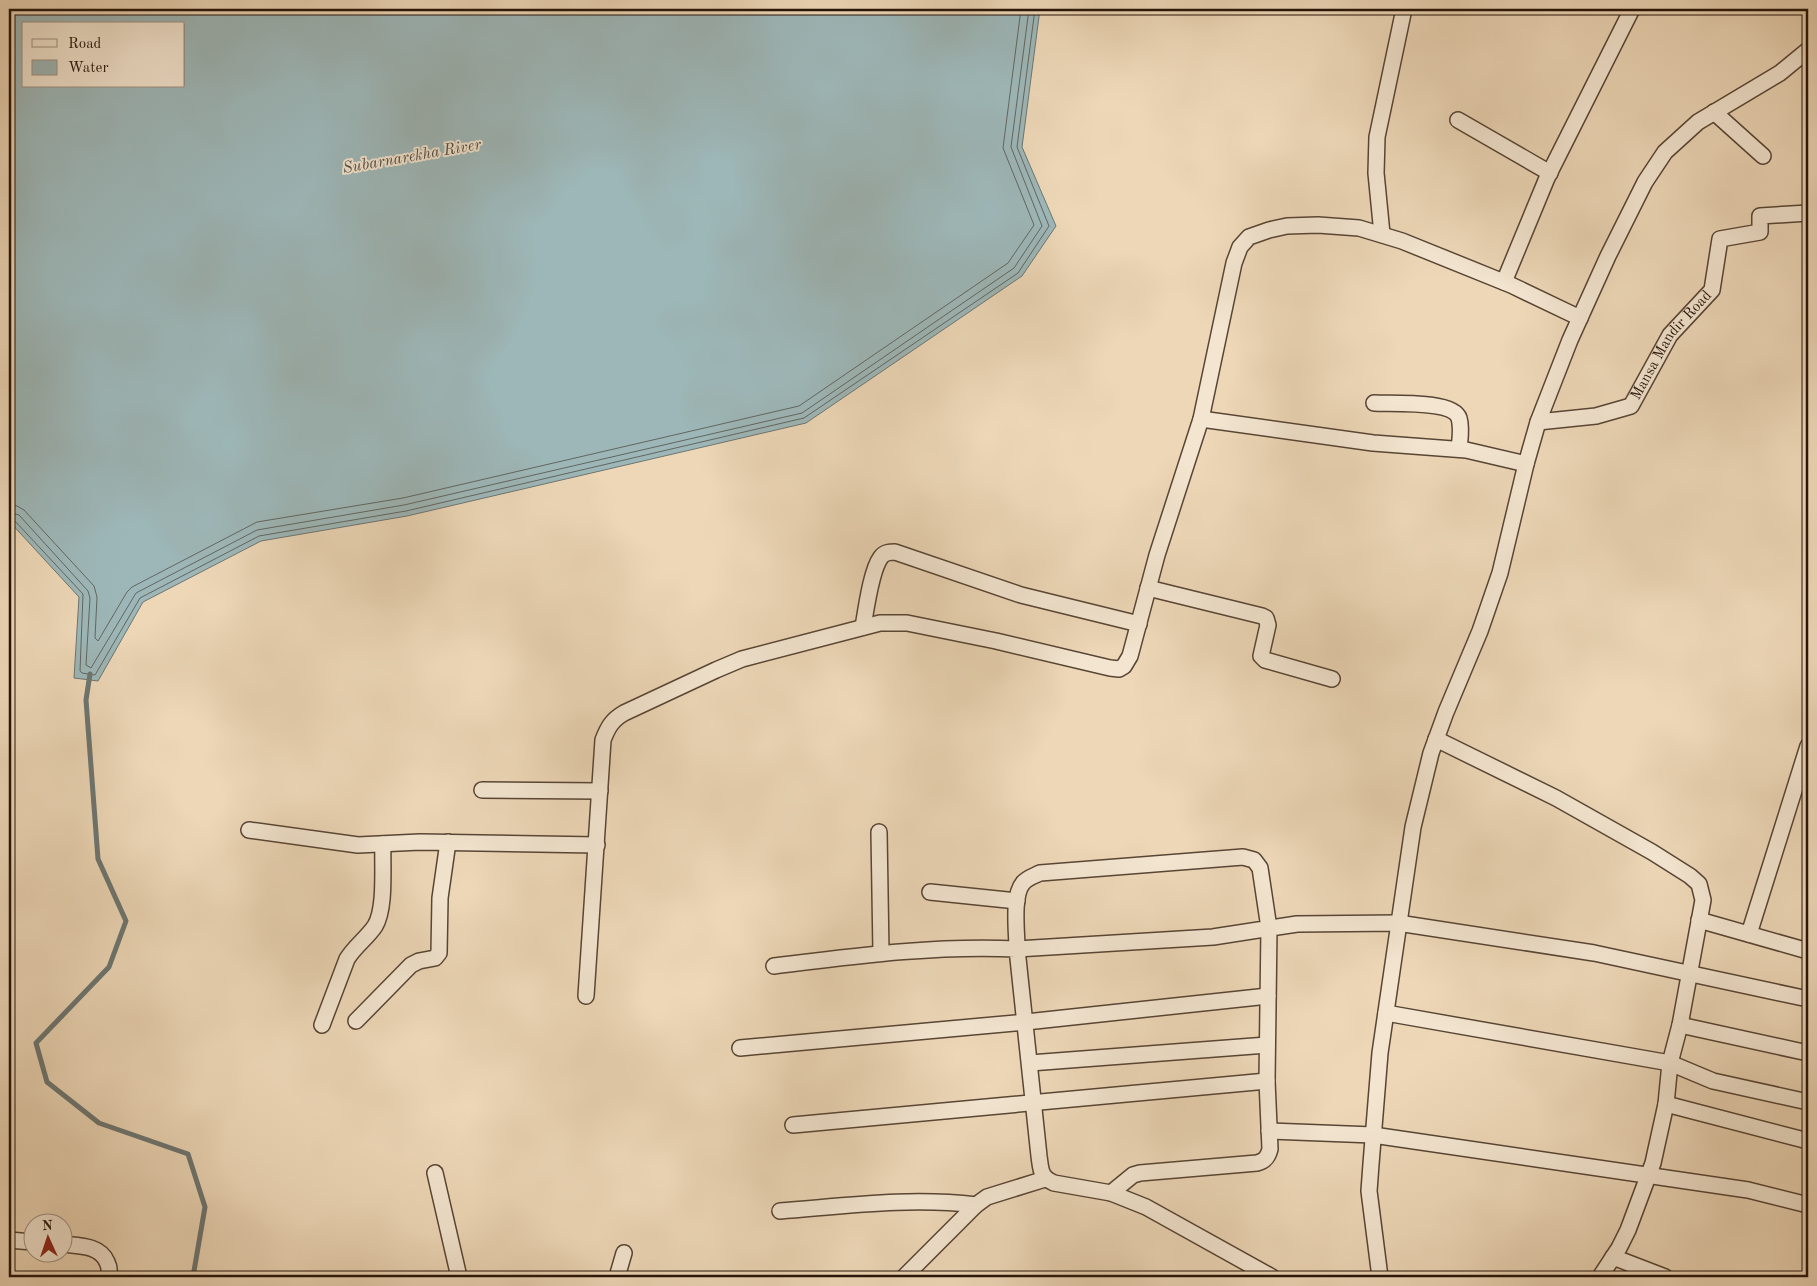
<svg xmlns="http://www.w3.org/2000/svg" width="1817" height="1286" font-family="'Old Standard TT',serif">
	<rect width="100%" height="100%" fill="#edd7b7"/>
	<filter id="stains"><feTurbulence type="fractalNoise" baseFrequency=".004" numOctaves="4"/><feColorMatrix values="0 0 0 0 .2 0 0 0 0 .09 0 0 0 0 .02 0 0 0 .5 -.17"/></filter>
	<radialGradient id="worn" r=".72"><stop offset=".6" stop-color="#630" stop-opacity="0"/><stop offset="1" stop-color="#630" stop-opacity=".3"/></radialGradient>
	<path fill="#9db7b8" stroke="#6d7672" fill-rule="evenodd" d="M 9,9 L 1040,9 L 1022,147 L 1056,226 L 1022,276 L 806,423 L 407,516 L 261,541 L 143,602 L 98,681 L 74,678 L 79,597 L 9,521 ZM 24,24 L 184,24 L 184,86 L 24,86 Z"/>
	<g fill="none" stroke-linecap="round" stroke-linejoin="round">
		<g stroke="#626661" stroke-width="1">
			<polyline points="9,504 17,506 24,510 94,586 97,597 95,638 98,641 127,592 132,587 257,522 403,498 799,406 1008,263 1034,225 1003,148 1021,9"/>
			<polyline points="9,512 19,515 88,591 90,598 86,665 91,668 136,593 257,530 404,505 802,413 1014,268 1042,226 1011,147 1029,9"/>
			<polyline points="9,518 14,520 83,594 80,671 82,673 95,675 140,598 259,536 406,511 804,418 1018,273 1049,226 1017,147 1035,9"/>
		</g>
		<polyline stroke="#6d7672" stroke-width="5" points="90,674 86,700 98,859 126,921 109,967 36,1043 47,1082 99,1123 188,1154 205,1207 194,1271 189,1277"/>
		<g stroke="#584535" stroke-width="18">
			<g id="minor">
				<polyline points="1714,112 1763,156"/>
				<polyline points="1458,120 1550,173"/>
				<polyline points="1382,234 1376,173 1377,137 1404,9"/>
				<polyline points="1504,282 1547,178 1632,9"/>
				<path d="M 1374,403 C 1391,404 1453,400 1459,418 C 1462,428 1460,439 1459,449"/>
				<polyline points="1201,419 1373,443 1466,450 1526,464"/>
				<path id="s1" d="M 1538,422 L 1596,416 L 1631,406 L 1670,335 L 1712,290 L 1720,239 L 1760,232 L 1760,216 L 1808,213"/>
				<polyline points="1148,588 1262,616 1266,618 1268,625 1261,656 1265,660 1332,679"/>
				<path d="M 863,627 C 866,610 871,570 881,557 C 885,552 890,552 895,552 L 1021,595 L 1139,624"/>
				<polyline points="1436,739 1556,798 1652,852 1690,876 1699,884 1703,900 1680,1025 1670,1063 1666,1104 1653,1163 1628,1230 1619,1248 1600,1277"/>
				<polyline points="482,790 600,791"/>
				<polyline points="249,830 358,845 420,842 597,845"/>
				<polyline points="879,832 881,953"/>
				<polyline points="930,892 1017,901"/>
				<polyline points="1699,920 1808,951"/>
				<polyline points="1749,934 1808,746"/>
				<path d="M 774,966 C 855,956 936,945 1017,949 L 1039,1156 C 1041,1170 1040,1177 1054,1183 L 1111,1193 L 1146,1207 L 1272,1277"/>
				<path d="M 586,996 L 603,740 C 608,727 612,720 624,713 L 716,670 L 742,659 L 880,623 L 907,623 L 996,641 L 1110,668 L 1119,669 L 1124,666 L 1130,656 L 1157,555 L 1201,419 L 1234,263 L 1240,247 L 1249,237 L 1269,230 L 1287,226 L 1318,225 L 1359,228 L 1402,241 L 1511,285 L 1580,318"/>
				<polyline points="1386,1013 1670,1063 1713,1081 1808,1102"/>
				<polyline points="356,1021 411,965 419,961 435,958 439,953 440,898 448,842"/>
				<path d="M 322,1025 L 347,959 C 355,946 367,938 375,926 C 386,908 382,866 383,844"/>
				<polyline points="1680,1025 1808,1053"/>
				<polyline points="740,1048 1026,1022 1268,996"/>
				<polyline points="1030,1063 1267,1045"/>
				<polyline points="1666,1104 1808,1141"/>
				<polyline points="793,1125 1267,1081"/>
				<polyline points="1269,1131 1373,1135 1748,1190 1808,1205"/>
				<polyline points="435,1173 459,1277"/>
				<path d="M 1111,1193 L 1133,1175 L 1140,1173 L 1257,1163 C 1265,1161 1268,1157 1270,1149 L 1267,1081 L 1269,928 L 1260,868 L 1254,860 L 1243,857 L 1040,873 C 1034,876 1027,878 1023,883 C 1012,896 1017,932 1017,949 L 1213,937 L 1297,924 L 1398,923 L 1594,953 L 1808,999"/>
				<path d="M 780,1211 C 845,1206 910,1197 976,1205"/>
				<polyline points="9,1240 32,1242"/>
				<path d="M 62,1244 C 79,1246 100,1245 107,1262 C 110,1268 110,1272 108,1277"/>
				<polyline points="1613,1257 1665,1277"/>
				<polyline points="617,1277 624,1253"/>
				<polyline points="904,1277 976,1205 987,1197 1045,1179"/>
				<polyline points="1380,1277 1369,1191 1371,1164 1380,1053 1413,827 1431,753 1446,712 1480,631 1500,573 1526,464 1538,422 1570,340 1608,256 1645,182 1665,152 1698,122 1780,73 1808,50"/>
			</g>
		</g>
		<use href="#minor" stroke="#f3e5d0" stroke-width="15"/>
	</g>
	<g text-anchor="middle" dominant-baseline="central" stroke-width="4" stroke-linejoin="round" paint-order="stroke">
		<g font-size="15" fill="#26140a" stroke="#f3e5d0">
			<text stroke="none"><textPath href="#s1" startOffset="168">Mansa Mandir Road</textPath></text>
		</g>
		<g font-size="16" font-style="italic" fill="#504d47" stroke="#f3e5d0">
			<text transform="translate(412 157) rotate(-10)">Subarnarekha River</text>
		</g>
	</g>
	<rect width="1817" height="1286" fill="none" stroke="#edd7b7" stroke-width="30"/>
	<rect x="10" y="10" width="1797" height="1266" fill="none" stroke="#26140a" stroke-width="2.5"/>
	<rect x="15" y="15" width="1787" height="1256" fill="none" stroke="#26140a"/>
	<rect x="22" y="22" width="162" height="65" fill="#f3e5d0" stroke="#a19181"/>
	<rect x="32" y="39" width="25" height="8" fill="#f3e5d0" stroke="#a19181"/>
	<text x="68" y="48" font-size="15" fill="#26140a">Road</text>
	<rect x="32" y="60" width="25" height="15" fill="#9db7b8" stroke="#a19181"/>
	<text x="68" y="72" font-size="15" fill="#26140a">Water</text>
	<g transform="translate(48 1238) rotate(357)"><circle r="24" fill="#f3e5d0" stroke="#a19181"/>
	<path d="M0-4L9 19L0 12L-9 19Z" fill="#8f2418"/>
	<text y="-8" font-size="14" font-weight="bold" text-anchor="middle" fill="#26140a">N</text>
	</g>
	<rect width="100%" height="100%" filter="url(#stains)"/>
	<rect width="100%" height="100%" fill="url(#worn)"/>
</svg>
